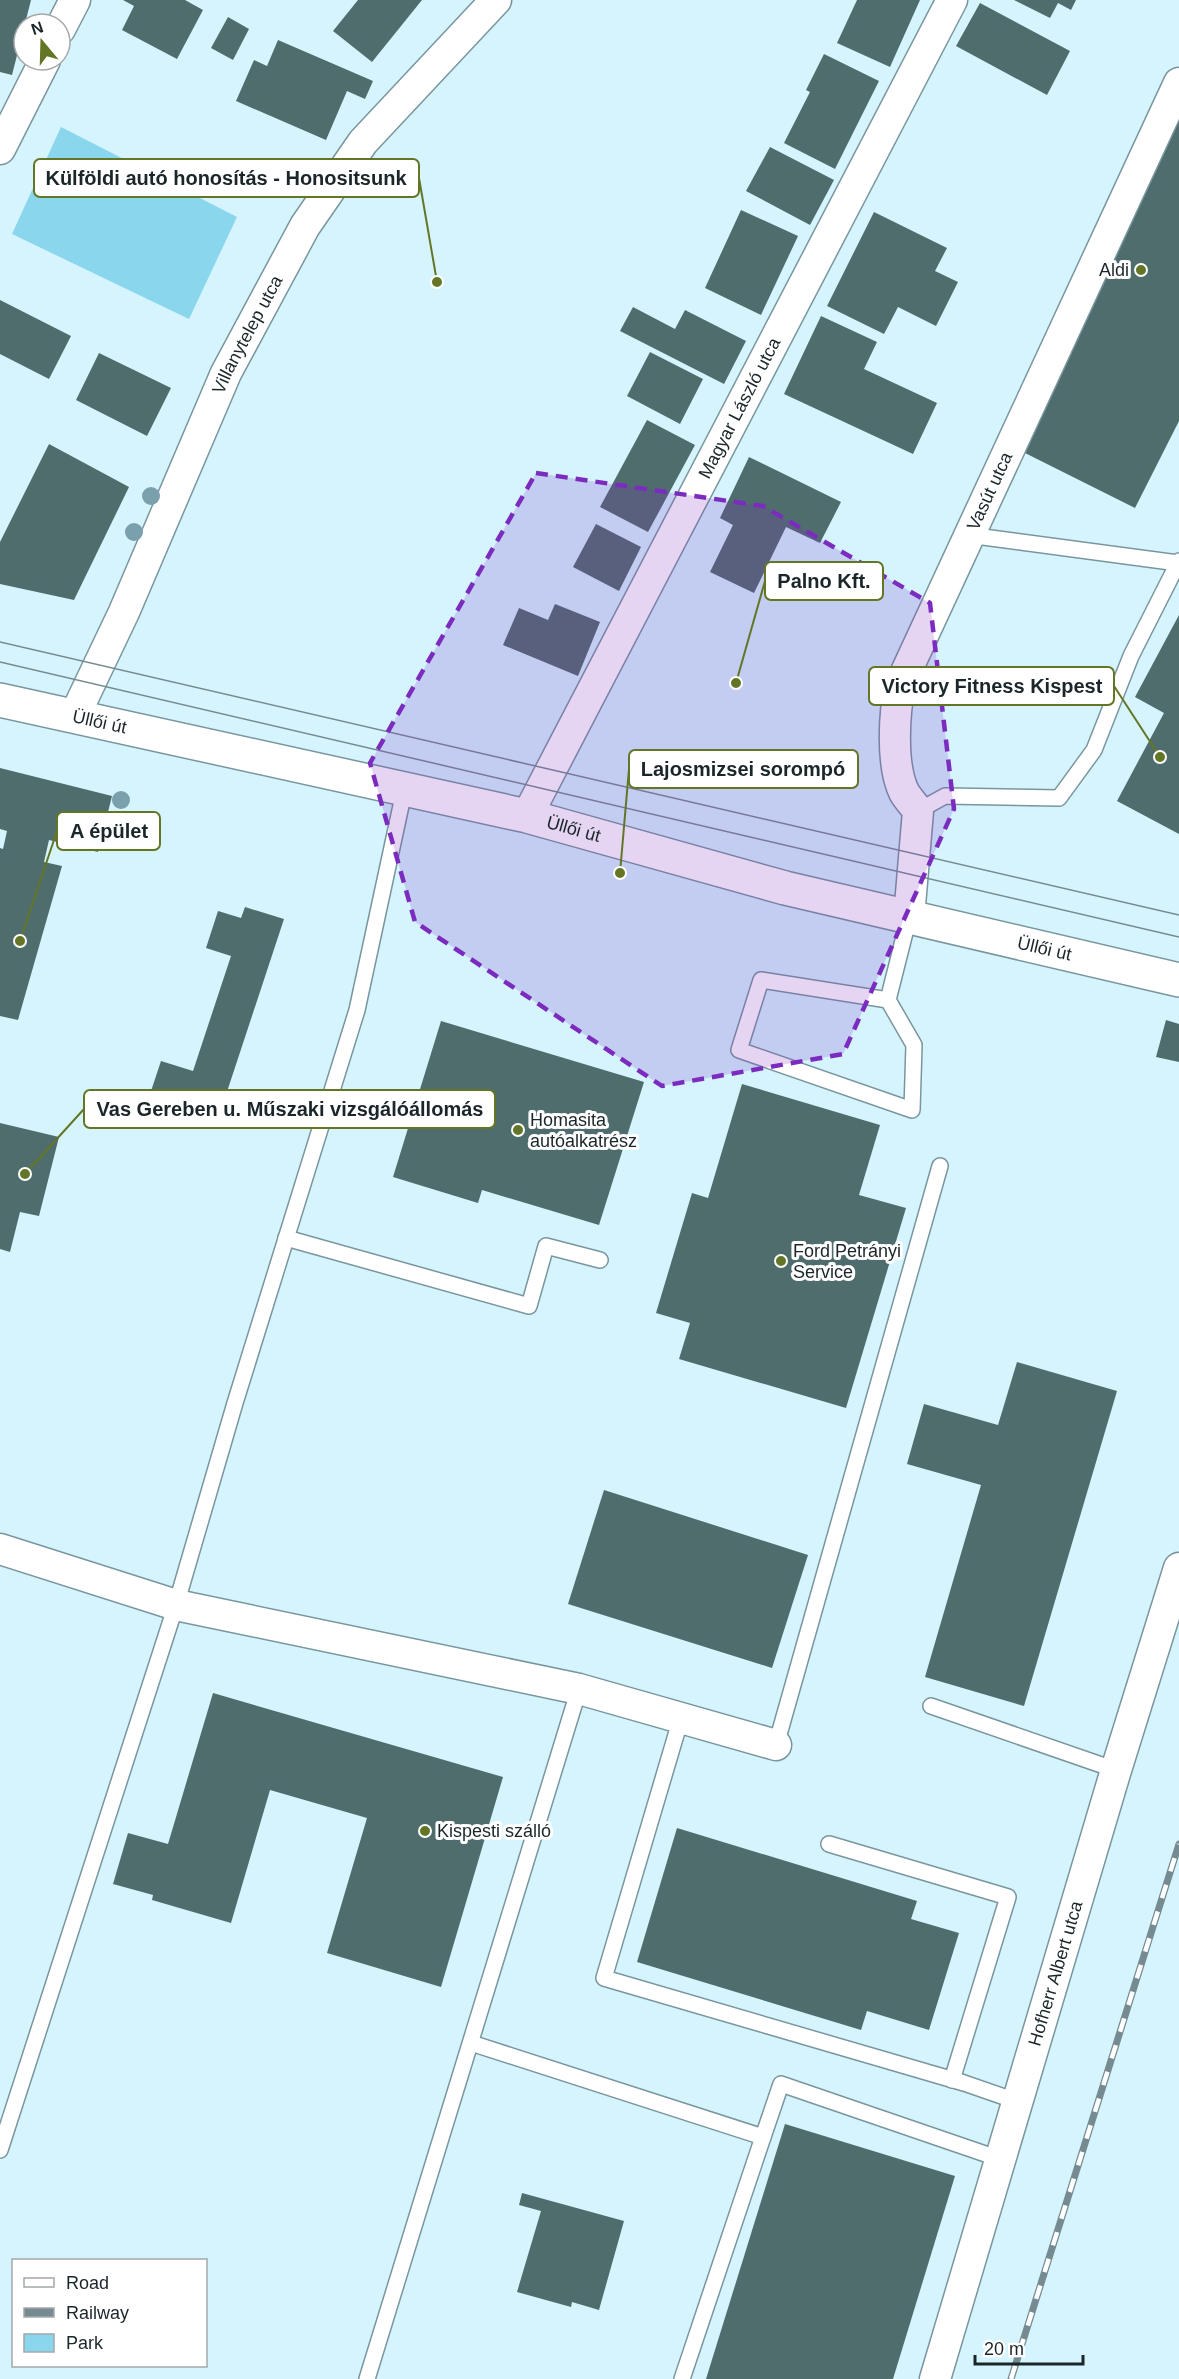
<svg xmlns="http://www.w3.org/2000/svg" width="1179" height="2379" font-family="Arial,sans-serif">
	<rect width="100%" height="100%" fill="#d5f4fe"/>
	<polygon fill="#89d6ed" points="61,127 237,217 189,319 12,234"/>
	<g fill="#506d6e">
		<polygon points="0,0 31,0 12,75 0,72"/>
		<polygon points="123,0 185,0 203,10 177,59 122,30 134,6"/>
		<polygon points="358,0 422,0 372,62 333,31"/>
		<polygon points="857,0 920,0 890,67 837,43"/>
		<polygon points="1014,0 1076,0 1071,10 1058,3 1050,18"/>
		<polygon points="980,3 1070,51 1047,95 956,46"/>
		<polygon points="228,17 249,29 233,60 211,48"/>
		<polygon points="278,40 373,81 365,99 347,91 326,140 236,101 254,60 267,66"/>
		<polygon points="824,54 879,81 835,169 784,143 810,92 806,90"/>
		<polygon points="1179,120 1179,421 1135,508 1015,448"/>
		<polygon points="770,147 834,180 810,225 746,191"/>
		<polygon points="741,210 798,236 761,315 705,288"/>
		<polygon points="874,212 947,248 935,271 958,282 936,326 898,307 884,334 827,306"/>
		<polygon points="0,300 71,336 49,379 0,354"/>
		<polygon points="633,307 675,329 685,310 746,341 724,384 620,331"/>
		<polygon points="821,316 877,342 864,369 937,403 913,454 784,394"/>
		<polygon points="650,352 703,379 680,424 627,396"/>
		<polygon points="99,353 171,388 147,436 76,400"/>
		<polygon points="647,420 695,445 648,532 600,507"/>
		<polygon points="49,444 129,487 74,600 0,584 0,542"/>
		<polygon points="749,457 841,502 820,543 786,527 754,593 710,572 733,525 720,518"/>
		<polygon points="596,524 641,547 619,591 573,567"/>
		<polygon points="555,604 600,622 578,676 503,645 519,608 548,620"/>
		<polygon points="1179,615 1179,834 1117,801 1164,713 1135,697"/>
		<polygon points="0,768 112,796 98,852 49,840 44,862 62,866 18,1020 0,1016 0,848 3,849 7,831 0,829"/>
		<polygon points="245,907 284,919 218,1119 149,1097 161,1061 193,1071 231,956 206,948 218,911 241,918"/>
		<polygon points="1166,1020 1179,1024 1179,1062 1156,1057"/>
		<polygon points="441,1021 644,1082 599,1225 482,1190 478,1203 393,1177"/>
		<polygon points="742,1084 880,1125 859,1195 906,1208 846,1408 679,1359 690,1323 656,1313 692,1193 708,1198"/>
		<polygon points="0,1123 59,1137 39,1216 20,1212 10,1252 0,1249"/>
		<polygon points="1017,1362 1117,1391 1024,1706 925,1677 981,1485 907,1464 924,1404 998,1425"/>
		<polygon points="604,1490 808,1555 772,1668 568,1604"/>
		<polygon points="213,1693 503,1777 441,1987 327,1953 367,1818 270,1790 231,1923 152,1900 153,1895 113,1884 128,1833 168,1844"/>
		<polygon points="677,1828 917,1901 911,1919 959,1933 929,2030 867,2011 861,2030 637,1962"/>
		<polygon points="785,2124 955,2176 893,2379 706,2379"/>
		<polygon points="522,2193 624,2221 599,2310 572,2302 571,2307 517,2292 541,2211 519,2205"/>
	</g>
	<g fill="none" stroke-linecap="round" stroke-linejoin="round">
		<g stroke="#79969e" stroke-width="18">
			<g id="lane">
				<polyline points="968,535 1178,563"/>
				<polyline points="918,811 945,796 1059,798 1094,750 1131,656 1179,561"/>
				<polyline points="888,1000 914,1045 912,1110 739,1050 761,980 888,1000 909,917"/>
				<polyline points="286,1238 529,1306 546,1246 600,1260"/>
				<polyline points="931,1706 1116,1770"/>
				<polyline points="681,1718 604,1978 964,2083 1016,2101"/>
				<polyline points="776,1745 940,1166"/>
				<polyline points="829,1844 1008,1897 952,2080"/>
				<polyline points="471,2043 763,2137 682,2379"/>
				<polyline points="763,2137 781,2084 1000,2159"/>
				<polyline points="0,2150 176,1605 235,1403 357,1010 405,787"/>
				<polyline points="367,2379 579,1689"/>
			</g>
		</g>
		<g stroke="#79969e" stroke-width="33">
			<g id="street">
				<polyline points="60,29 75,0"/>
				<polyline points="0,149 45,60"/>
				<path id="s1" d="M 74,717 L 124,612 L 226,373 L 305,226 L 363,142 L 496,0"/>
				<path id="s2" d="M 527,816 L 952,0"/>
				<path id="s3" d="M 909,917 L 918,811 C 914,805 908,799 904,792 C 891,765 894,714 900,685 L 1179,83"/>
				<polyline points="0,1549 176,1605 579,1689 776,1745"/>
				<path id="s4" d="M 935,2379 L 1116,1770 L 1179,1568"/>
			</g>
		</g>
		<g stroke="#79969e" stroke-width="36">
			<g id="secondary">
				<path id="s5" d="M 0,700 L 527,816 L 785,888 L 1179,980"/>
			</g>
		</g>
		<use href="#lane" stroke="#fff" stroke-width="15"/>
		<use href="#street" stroke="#fff" stroke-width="30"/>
		<use href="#secondary" stroke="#fff" stroke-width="33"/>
		<g stroke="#768b91" stroke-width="1.5">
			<polyline points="0,642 1179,915"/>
			<polyline points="0,662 1179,937"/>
		</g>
		<g stroke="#768b91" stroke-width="7">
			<polyline id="rail" points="1011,2379 1179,1844"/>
		</g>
		<use href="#rail" stroke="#fff" stroke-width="4.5" stroke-dasharray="14" stroke-linecap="butt"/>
	</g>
	<g fill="#79a0ac">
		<circle cx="151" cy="496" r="9"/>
		<circle cx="134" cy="532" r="9"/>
		<circle cx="121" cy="800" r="9"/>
	</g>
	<path fill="#7b2cbf" fill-opacity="0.2" stroke="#7b2cbf" stroke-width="4.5" stroke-dasharray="12 8" stroke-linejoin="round" d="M 536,473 L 763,506 L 930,603 L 954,809 L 843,1054 L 662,1086 L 415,922 L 370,763 Z"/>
	<g fill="#637626" stroke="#fff" stroke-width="2">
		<circle cx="1141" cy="270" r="6"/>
		<circle cx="518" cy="1130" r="6"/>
		<circle cx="781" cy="1261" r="6"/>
		<circle cx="425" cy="1831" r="6"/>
	</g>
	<g text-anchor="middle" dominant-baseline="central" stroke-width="6" stroke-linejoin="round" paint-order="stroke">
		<g font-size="18" fill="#1b262a" stroke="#fff" text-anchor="start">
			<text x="1129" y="270" text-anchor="end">Aldi</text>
			<text x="530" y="1120">Homasita<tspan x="530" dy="21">autóalkatrész</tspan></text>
			<text x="793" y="1251">Ford Petrányi<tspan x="793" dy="21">Service</tspan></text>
			<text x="437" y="1831">Kispesti szálló</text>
		</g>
		<g font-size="18" fill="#1b262a" stroke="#fff">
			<text stroke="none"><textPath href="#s1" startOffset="420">Villanytelep utca</textPath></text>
			<text stroke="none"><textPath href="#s2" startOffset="460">Magyar László utca</textPath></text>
			<text stroke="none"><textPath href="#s3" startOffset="452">Vasút utca</textPath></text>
			<text stroke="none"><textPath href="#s5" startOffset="102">Üllői út</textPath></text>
			<text stroke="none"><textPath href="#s5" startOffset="588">Üllői út</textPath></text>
			<text stroke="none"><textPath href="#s5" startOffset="1074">Üllői út</textPath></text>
			<text stroke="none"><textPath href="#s4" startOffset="423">Hofherr Albert utca</textPath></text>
		</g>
	</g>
	<path fill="none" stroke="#637626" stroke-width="2" d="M437 282L419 178M736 683L765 581M1160 757L1114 686M620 873L629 769M20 941L57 831M25 1174L84 1109"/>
	<g fill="#637626" stroke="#fff" stroke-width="2">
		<circle cx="437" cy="282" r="6"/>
		<circle cx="736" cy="683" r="6"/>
		<circle cx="1160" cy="757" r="6"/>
		<circle cx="620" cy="873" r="6"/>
		<circle cx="20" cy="941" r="6"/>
		<circle cx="25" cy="1174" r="6"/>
	</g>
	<g fill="#fff" stroke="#637626" stroke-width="2">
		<rect x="34" y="159" width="385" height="38" rx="6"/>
		<rect x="765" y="562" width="118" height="38" rx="6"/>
		<rect x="869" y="667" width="245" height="38" rx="6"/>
		<rect x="629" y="750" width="229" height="38" rx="6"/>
		<rect x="57" y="812" width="103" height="38" rx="6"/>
		<rect x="84" y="1090" width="411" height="38" rx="6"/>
	</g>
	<g font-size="20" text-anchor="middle" font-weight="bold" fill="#1b262a">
		<text x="226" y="185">Külföldi autó honosítás - Honositsunk</text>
		<text x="824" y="588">Palno Kft.</text>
		<text x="992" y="693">Victory Fitness Kispest</text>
		<text x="743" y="776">Lajosmizsei sorompó</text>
		<text x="109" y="838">A épület</text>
		<text x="290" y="1116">Vas Gereben u. Műszaki vizsgálóállomás</text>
	</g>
	<rect x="12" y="2259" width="195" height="108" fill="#ffffff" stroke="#a4a8aa" stroke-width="1.5"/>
	<rect x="24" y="2278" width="30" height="9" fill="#ffffff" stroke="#a4a8aa" stroke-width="1.5"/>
	<text x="66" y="2289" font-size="18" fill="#1b262a">Road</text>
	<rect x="24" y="2308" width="30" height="9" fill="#768b91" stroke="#a4a8aa" stroke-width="1.5"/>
	<text x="66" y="2319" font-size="18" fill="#1b262a">Railway</text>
	<rect x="24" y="2334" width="30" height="18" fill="#89d6ed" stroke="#a4a8aa" stroke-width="1.5"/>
	<text x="66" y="2349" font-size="18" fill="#1b262a">Park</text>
	<g transform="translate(42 42) rotate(341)"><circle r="28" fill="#ffffff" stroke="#a4a8aa" stroke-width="1.5"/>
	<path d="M0-4.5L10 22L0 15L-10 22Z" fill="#637626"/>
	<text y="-9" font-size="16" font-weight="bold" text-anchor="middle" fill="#1b262a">N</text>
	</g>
	<path d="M975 2355v9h108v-9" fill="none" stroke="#1b262a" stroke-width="3"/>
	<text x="984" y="2355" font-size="18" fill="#1b262a" stroke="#ffffff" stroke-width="4.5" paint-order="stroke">20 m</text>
</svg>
